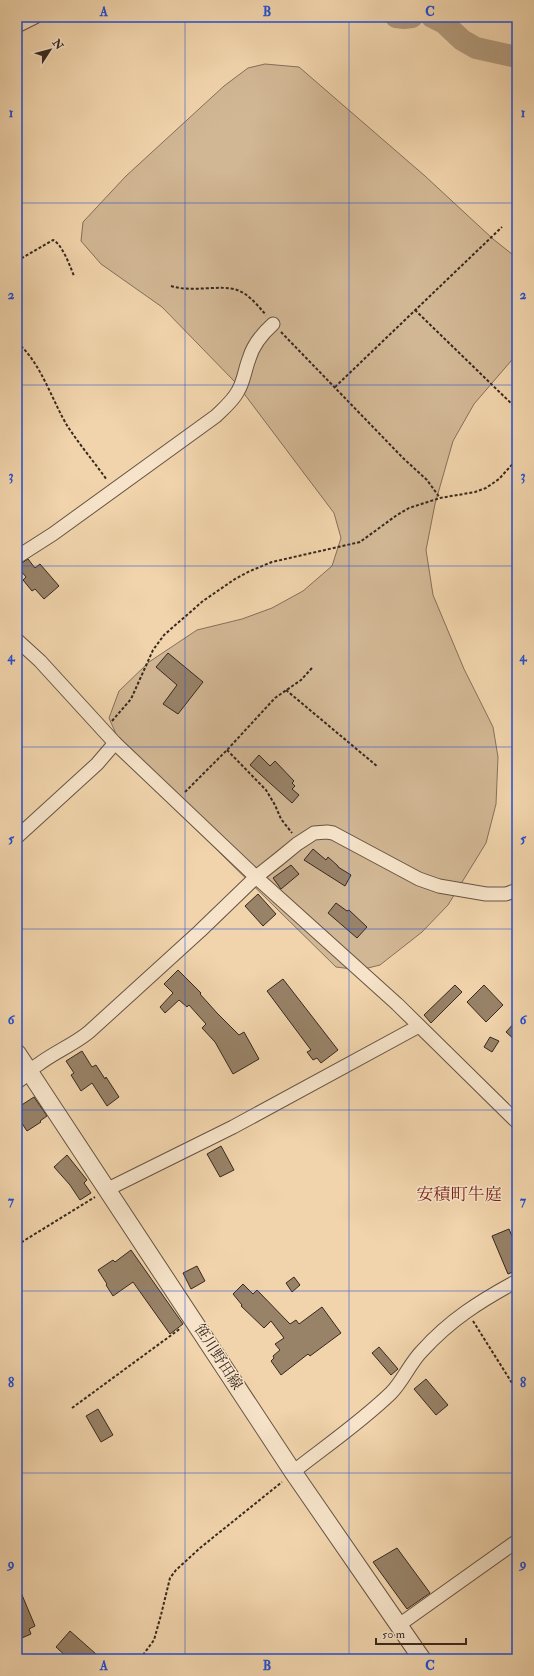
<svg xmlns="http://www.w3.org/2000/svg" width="534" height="1676" font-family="'IM FELL Double Pica','Noto Serif JP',serif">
	<rect width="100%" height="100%" fill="#f1d4ac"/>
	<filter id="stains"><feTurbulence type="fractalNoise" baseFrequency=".005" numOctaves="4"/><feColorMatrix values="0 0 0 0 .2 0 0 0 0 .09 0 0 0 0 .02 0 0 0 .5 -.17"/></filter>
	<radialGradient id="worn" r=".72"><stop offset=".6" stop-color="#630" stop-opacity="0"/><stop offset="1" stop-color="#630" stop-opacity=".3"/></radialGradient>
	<polygon fill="#d2b794" stroke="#85705a" points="265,64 299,67 425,176 493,239 517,258 517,354 474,404 453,441 435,504 426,550 433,595 464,669 493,727 498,757 496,804 486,843 448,905 422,932 380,965 360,970 336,967 158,792 123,750 109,718 119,691 149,662 197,630 242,619 272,608 303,591 332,566 341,538 334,513 236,383 162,307 101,264 81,241 83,222 126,176 224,86 248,68"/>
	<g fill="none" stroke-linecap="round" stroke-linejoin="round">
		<g stroke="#b29a7c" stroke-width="22">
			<polyline points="396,17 404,18 412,17"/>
			<polyline points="432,17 444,23 462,40 476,48 517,57"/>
		</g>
	</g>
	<g fill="#988268" stroke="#38291f">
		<polygon points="28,559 35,568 40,564 59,586 44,599 35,589 32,591 23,580 26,577 17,566"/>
		<polygon points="168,653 203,682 178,714 163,704 177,685 156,667"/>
		<polygon points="259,755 270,766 275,761 294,781 292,783 295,786 292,789 299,795 292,803 250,765"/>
		<polygon points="313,849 326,860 328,857 338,866 338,867 351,875 345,886 304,860"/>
		<polygon points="291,865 299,874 281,889 273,878"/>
		<polygon points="258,894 276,914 263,926 245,906"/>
		<polygon points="336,903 347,911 349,910 367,927 357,938 328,913"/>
		<polygon points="178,970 201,993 200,994 217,1013 239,1035 244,1032 259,1059 233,1074 215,1042 202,1028 206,1024 189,1005 187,1007 179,1000 165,1013 160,1007 173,993 164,984"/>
		<polygon points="283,979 338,1050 321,1063 317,1058 313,1060 307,1052 311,1050 267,991"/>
		<polygon points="455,985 462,992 431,1023 424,1015"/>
		<polygon points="484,985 503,1005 486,1022 467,1002"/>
		<polygon points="517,1020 517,1042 506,1032"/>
		<polygon points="490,1037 499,1041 492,1052 484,1047"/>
		<polygon points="82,1051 92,1067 96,1065 105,1079 106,1077 119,1097 107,1106 92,1083 81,1091 71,1075 74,1073 66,1061"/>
		<polygon points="34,1097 47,1116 40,1121 41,1122 27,1131 17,1116 17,1108"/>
		<polygon points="221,1146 234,1170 220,1177 207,1154"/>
		<polygon points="67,1155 87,1180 84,1183 91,1193 80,1200 70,1185 54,1167"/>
		<polygon points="509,1229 517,1248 517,1270 508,1274 492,1236"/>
		<polygon points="131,1250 183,1324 170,1334 133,1282 113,1296 106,1285 107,1284 98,1270 113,1260 115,1262"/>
		<polygon points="197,1266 205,1281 191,1289 183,1273"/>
		<polygon points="294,1277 300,1285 292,1292 286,1283"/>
		<polygon points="243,1284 253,1294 257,1290 290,1324 296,1320 299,1324 322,1307 341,1333 310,1356 308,1354 281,1375 271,1361 274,1358 273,1356 280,1350 275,1344 284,1338 271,1321 264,1328 241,1306 242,1305 233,1294"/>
		<polygon points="379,1347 398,1369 391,1375 372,1353"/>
		<polygon points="426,1379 448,1405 436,1415 414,1389"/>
		<polygon points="98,1409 113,1435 101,1442 86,1416"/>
		<polygon points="397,1548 430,1593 407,1609 373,1562"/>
		<polygon points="17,1583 35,1626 29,1629 31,1634 17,1640"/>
		<polygon points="70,1631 96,1654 91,1659 69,1659 56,1647"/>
	</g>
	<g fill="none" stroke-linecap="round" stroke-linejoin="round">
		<g stroke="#665442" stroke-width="15">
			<g id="minor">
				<polyline points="17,26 35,17"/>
				<path d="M 17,557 L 53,534 L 216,416 C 223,409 233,401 238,391 C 244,381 245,369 249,359 C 253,345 263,333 273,324"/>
				<polyline points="17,640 40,661 115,743 256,877 397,1004 517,1122"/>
				<polyline points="17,837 97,764 115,743"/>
				<path d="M 17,1082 C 26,1077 30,1069 39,1064 C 55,1052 73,1045 89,1032 L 200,931 L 256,877 L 280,858 L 297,844 L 314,833 L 327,832 L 333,833 L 419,879 L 439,886 L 486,894 L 506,894 L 517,890"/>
				<polyline points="108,1189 233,1127 419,1026"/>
				<path d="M 293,1472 C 326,1446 361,1422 391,1393 C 403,1381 410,1363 422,1351 C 450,1320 480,1301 517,1281"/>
				<polyline points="399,1625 517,1541"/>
			</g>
		</g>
		<g stroke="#665442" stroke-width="19">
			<polyline id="tertiary" points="17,1053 293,1472 422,1659"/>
		</g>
		<g stroke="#38291f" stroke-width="2" stroke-dasharray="3 2" stroke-linecap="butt">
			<path d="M 17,261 L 53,240 C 62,244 70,266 74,276"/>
			<path d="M 171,286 C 193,293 219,284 237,290 C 249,294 258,306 266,315"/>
			<polyline points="415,310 517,409"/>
			<polyline points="281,332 403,458 427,480 440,498"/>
			<path d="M 17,343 C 40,360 53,403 68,427 C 80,445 94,462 107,480"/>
			<polyline points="335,387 502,227"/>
			<polyline points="286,690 378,767"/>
			<polyline points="112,721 131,699 153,650 164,635 203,601 235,579 250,571 272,562 360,542 397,515 409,508 440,498 475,492 486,488 499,479 517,459"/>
			<polyline points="227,750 266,790 275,805 281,819 292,833"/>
			<polyline points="185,792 227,750 275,698 301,680 312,668"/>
			<polyline points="17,1245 95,1197"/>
			<polyline points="473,1321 517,1391"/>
			<polyline points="72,1408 181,1328"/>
			<polyline points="140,1659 154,1640 161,1615 170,1578 176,1570 200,1548 282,1482"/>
		</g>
		<use href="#minor" stroke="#f6e3c9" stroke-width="13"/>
		<use href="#tertiary" stroke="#f6e3c9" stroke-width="17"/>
	</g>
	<path fill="none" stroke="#1d4ed8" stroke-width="1" stroke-opacity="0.55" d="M 185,17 L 185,1659M 349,17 L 349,1659M 17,203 L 517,203M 17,385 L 517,385M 17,566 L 517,566M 17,747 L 517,747M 17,929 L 517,929M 17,1110 L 517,1110M 17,1291 L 517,1291M 17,1473 L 517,1473"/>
	<g text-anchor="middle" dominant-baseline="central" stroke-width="3" stroke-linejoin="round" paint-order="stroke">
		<g font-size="15" fill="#38291f" stroke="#f6e3c9">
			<text transform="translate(218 1357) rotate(57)">笹川野田線</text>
		</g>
		<g font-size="17" fill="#7a1f14" stroke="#f6e3c9">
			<text x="459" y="1194">安積町牛庭</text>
		</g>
	</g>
	<rect width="534" height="1676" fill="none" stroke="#f1d4ac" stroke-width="44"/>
	<g transform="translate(50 50) rotate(54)" stroke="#f6e3c9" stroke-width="3" paint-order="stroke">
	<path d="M0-3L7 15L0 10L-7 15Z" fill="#38291f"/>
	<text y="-6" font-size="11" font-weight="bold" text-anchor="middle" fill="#38291f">N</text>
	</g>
	<path d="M376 1638v6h90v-6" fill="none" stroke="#38291f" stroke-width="2"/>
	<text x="382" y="1638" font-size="12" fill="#38291f" stroke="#f6e3c9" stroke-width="3" paint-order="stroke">50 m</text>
	<rect x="22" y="22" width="490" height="1632" fill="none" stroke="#1d4ed8" stroke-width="1.5"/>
	<g font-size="13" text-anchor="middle" font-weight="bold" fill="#1d4ed8">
		<text x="104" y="16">A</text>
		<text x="267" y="16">B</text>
		<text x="430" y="16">C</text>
		<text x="11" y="117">1</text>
		<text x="523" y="117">1</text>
		<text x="11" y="299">2</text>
		<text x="523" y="299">2</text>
		<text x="11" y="480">3</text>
		<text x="523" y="480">3</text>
		<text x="11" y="661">4</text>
		<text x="523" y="661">4</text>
		<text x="11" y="843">5</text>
		<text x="523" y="843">5</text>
		<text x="11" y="1024">6</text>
		<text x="523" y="1024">6</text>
		<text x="11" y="1205">7</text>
		<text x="523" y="1205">7</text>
		<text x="11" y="1387">8</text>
		<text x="523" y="1387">8</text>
		<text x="11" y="1568">9</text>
		<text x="523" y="1568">9</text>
		<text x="104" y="1670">A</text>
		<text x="267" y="1670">B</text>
		<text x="430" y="1670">C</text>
	</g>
	<rect width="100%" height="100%" filter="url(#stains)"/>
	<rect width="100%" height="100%" fill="url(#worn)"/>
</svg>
